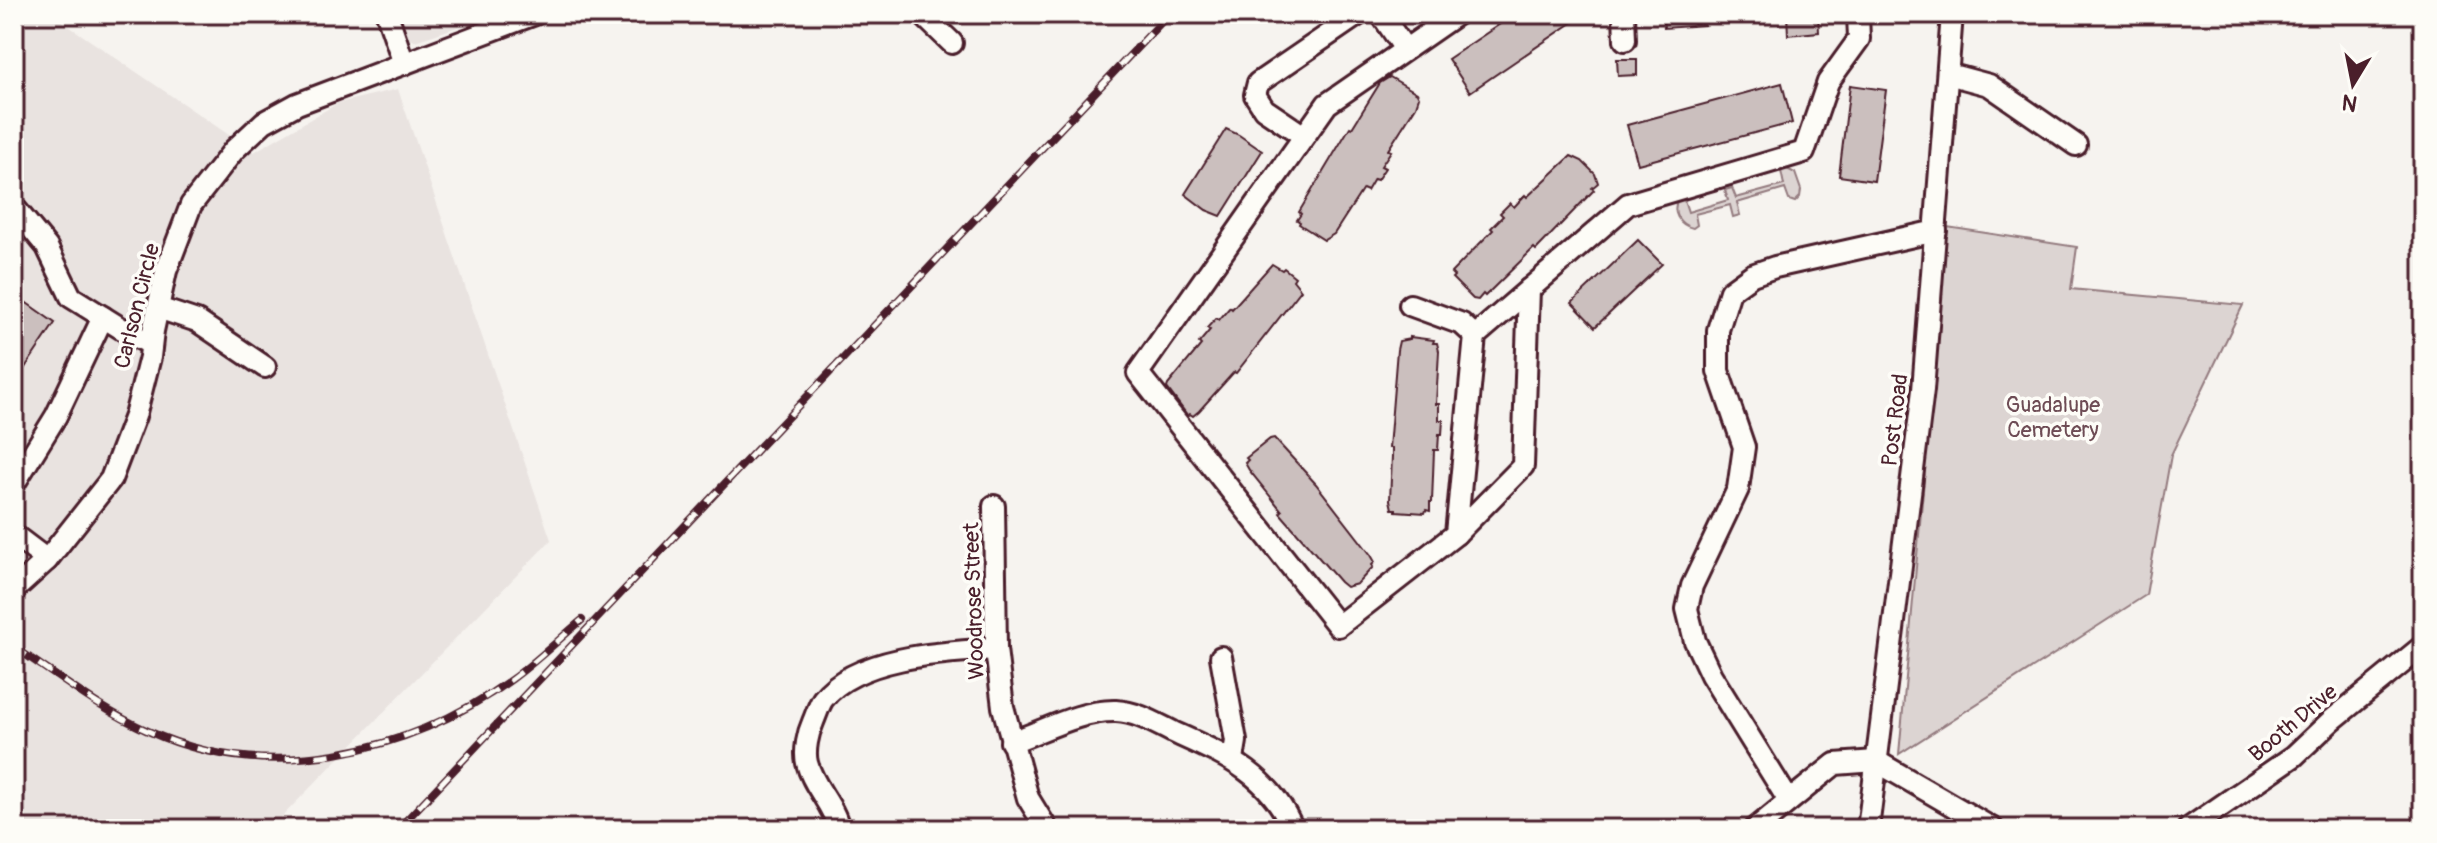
<svg xmlns="http://www.w3.org/2000/svg" width="2437" height="843" font-family="Pangolin,sans-serif">
	<rect width="100%" height="100%" fill="#f6f3ef"/>
	<filter id="ink" filterUnits="userSpaceOnUse"><feTurbulence type="fractalNoise" baseFrequency=".0125" numOctaves="2"/><feDisplacementMap in="SourceGraphic" scale="16" xChannelSelector="R" yChannelSelector="G"/><feConvolveMatrix kernelMatrix="1 2 1 2 8 2 1 2 1" color-interpolation-filters="sRGB"/></filter>
	<g filter="url(#ink)">
		<g fill="#e9e3e0">
			<polygon points="14,14 51,14 254,152 338,103 398,89 551,540 270,829 14,829"/>
			<polygon points="393,14 497,14 415,41 408,38 398,28"/>
		</g>
		<g fill="#dcd4d2" stroke="#937a7e" stroke-width="2">
			<path d="M 1785,168 L 1795,173 L 1801,190 L 1800,197 L 1795,202 L 1789,200 L 1785,189 L 1737,203 L 1740,215 L 1733,217 L 1730,205 L 1695,214 L 1697,225 L 1693,228 C 1679,225 1671,212 1678,199 L 1684,200 L 1688,212 L 1728,200 L 1725,190 L 1732,188 L 1736,198 L 1784,185 L 1781,171 Z"/>
			<polygon points="1947,227 2077,247 2071,289 2243,305 2171,455 2146,595 1899,754"/>
		</g>
		<g fill="#cbbfbe" stroke="#4a1f2b" stroke-width="2">
			<polygon points="1515,14 1585,14 1470,92 1448,59"/>
			<polygon points="1663,14 1704,14 1704,25 1664,28"/>
			<polygon points="1787,14 1818,14 1819,32 1788,35"/>
			<polygon points="1617,59 1637,59 1637,75 1618,76"/>
			<polygon points="1390,77 1417,93 1419,97 1416,106 1388,150 1391,151 1381,166 1385,168 1377,180 1374,179 1367,191 1363,189 1334,234 1324,240 1299,224 1300,222 1297,220 1301,214 1299,212 1350,127 1352,128 1380,83"/>
			<polygon points="1782,83 1792,123 1638,164 1627,125"/>
			<polygon points="1850,85 1886,90 1874,181 1839,176"/>
			<polygon points="1226,129 1239,135 1262,151 1221,216 1206,210 1185,194"/>
			<polygon points="1571,156 1582,161 1595,174 1598,183 1592,188 1594,190 1536,250 1534,248 1485,296 1483,294 1478,300 1473,299 1452,278 1454,276 1451,273 1493,230 1491,228 1503,216 1500,213 1510,203 1514,207 1525,195 1527,197"/>
			<polygon points="1638,240 1662,264 1595,327 1572,303"/>
			<polygon points="1272,264 1282,270 1284,268 1295,277 1293,280 1301,290 1236,373 1234,372 1199,411 1193,416 1190,414 1188,416 1167,388 1168,385 1201,345 1199,343 1210,330 1207,328 1216,318 1219,320 1230,307 1232,309"/>
			<polygon points="14,294 55,323 14,384"/>
			<polygon points="1410,337 1434,340 1433,343 1437,343 1439,351 1436,404 1439,404 1439,420 1443,420 1442,434 1439,434 1438,450 1434,450 1432,502 1430,502 1430,511 1426,510 1425,513 1396,511 1396,509 1392,509 1390,500 1392,456 1392,448 1389,448 1397,350 1399,341 1410,339"/>
			<polygon points="1274,438 1316,484 1371,555 1375,562 1372,565 1373,567 1357,584 1346,587 1340,582 1280,513 1282,511 1249,470 1245,463 1248,460 1246,458 1270,439"/>
		</g>
		<g fill="none" stroke-linecap="round" stroke-linejoin="round">
			<g stroke="#4a1f2b" stroke-width="26">
				<g id="minor">
					<polyline points="387,14 404,64"/>
					<polyline points="922,14 952,43"/>
					<polyline points="1381,14 1405,49"/>
					<polyline points="1457,14 1327,104 1138,373 1338,626 1456,534 1475,336 1628,204 1804,152 1828,82 1859,39 1858,14"/>
					<polyline points="1624,14 1625,40"/>
					<polyline points="1948,74 1989,85 2076,145"/>
					<polyline points="1304,136 1264,109 1255,95 1258,83 1359,14"/>
					<polyline points="14,207 47,247 71,297 127,332 151,344"/>
					<polyline points="1410,305 1462,324 1475,336"/>
					<polyline points="158,308 197,321 265,367"/>
					<polyline points="14,484 56,416 103,317"/>
					<polyline points="994,506 996,649 1003,707 1028,798 1047,829"/>
					<polyline points="1456,534 1523,466 1529,289"/>
					<polyline points="14,535 47,560"/>
					<polyline points="14,590 47,560 111,479 135,416 150,357 153,331 166,271 191,205 234,150 264,122 297,104 535,14"/>
					<polyline points="1221,657 1236,741 1233,759"/>
					<path d="M 1011,742 C 1044,731 1081,710 1116,711 C 1137,712 1155,723 1173,732 C 1226,756 1269,773 1293,829"/>
					<polyline points="1789,801 1711,675 1695,641 1687,609 1692,586 1738,489 1744,447 1718,371 1718,330 1730,291 1752,275 1775,267 1936,231"/>
					<path d="M 839,829 C 834,805 813,787 807,763 C 804,751 808,733 813,722 C 816,715 819,705 823,699 C 857,656 946,652 996,649"/>
					<polyline points="1755,829 1835,764 1876,761 1993,829"/>
					<polyline points="1868,829 1923,390 1952,14"/>
					<polyline points="2188,829 2294,756 2331,721 2423,646"/>
				</g>
			</g>
			<use href="#minor" stroke="#fdfcf7" stroke-width="20"/>
			<g stroke="#4a1f2b" stroke-width="8">
				<g id="rail">
					<path d="M 14,647 C 58,676 100,710 148,731 C 269,786 408,754 512,679 C 537,661 559,639 582,620"/>
					<polyline points="398,829 1169,14"/>
				</g>
			</g>
			<use href="#rail" stroke="#fdfcf7" stroke-width="5" stroke-dasharray="15" stroke-linecap="butt"/>
		</g>
	</g>
	<g text-anchor="middle" dominant-baseline="central" stroke-width="7" stroke-linejoin="round" paint-order="stroke">
		<g font-size="22" fill="#4a1f2b" stroke="#fdfcf7">
			<text transform="translate(137 306) rotate(-76)">Carlson Circle</text>
			<text transform="translate(1895 420) rotate(-83)">Post Road</text>
			<text transform="translate(974 601) rotate(-92)">Woodrose Street</text>
			<text transform="translate(2293 723) rotate(-40)">Booth Drive</text>
		</g>
		<g font-size="22" fill="#6e4c55" stroke="#fdfcf7">
			<text x="2053" y="405">Guadalupe<tspan x="2053" dy="25">Cemetery</tspan></text>
		</g>
	</g>
	<rect width="2437" height="843" fill="none" stroke="#fdfcf7" stroke-width="48"/>
	<rect x="24" y="24" width="2389" height="795" fill="none" stroke="#4a1f2b" stroke-width="3" filter="url(#ink)"/>
	<g transform="translate(2353 84) rotate(190)" stroke="#fdfcf7" stroke-width="6" paint-order="stroke">
	<path d="M0-6L14 30L0 20L-14 30Z" fill="#4a1f2b"/>
	<text y="-12" font-size="22" font-weight="bold" text-anchor="middle" fill="#4a1f2b">N</text>
	</g>
</svg>
